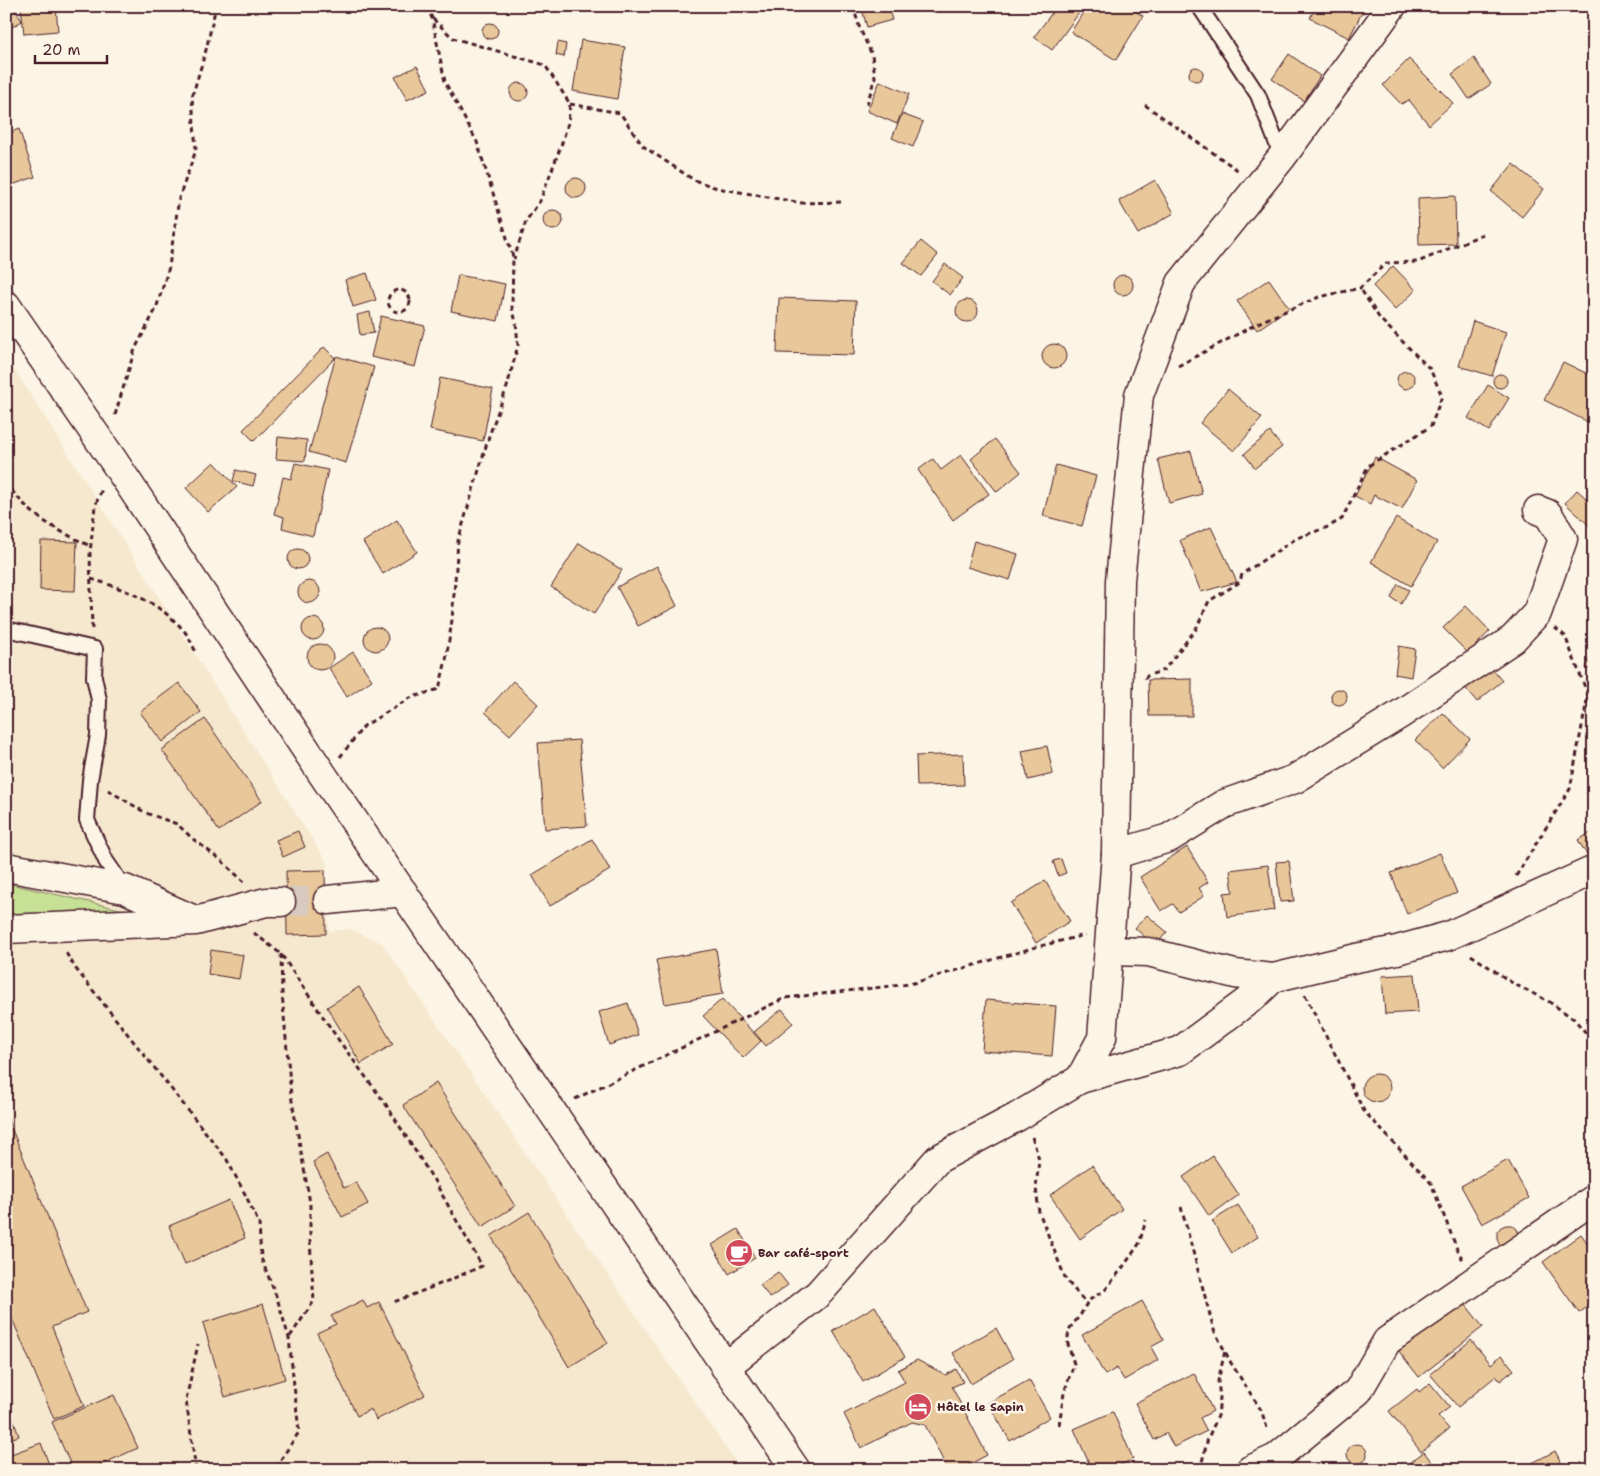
<svg xmlns="http://www.w3.org/2000/svg" width="1600" height="1476" font-family="'Shantell Sans',sans-serif">
	<rect width="100%" height="100%" fill="#fcf5e5"/>
	<filter id="ink" filterUnits="userSpaceOnUse"><feTurbulence type="fractalNoise" baseFrequency=".02" numOctaves="2"/><feDisplacementMap in="SourceGraphic" scale="10" xChannelSelector="R" yChannelSelector="G"/><feConvolveMatrix kernelMatrix="1 2 1 2 8 2 1 2 1" color-interpolation-filters="sRGB"/></filter>
	<g filter="url(#ink)">
		<polygon fill="#f6e8ce" points="6,356 328,864 325,871 329,931 350,929 382,943 741,1470 6,1470"/>
		<polygon fill="#c6e096" stroke="#888060" points="6,883 159,918 6,921"/>
		<g fill="#e8c89a" stroke="#4a1f2b">
			<polygon points="6,6 13,6 22,21 12,27 6,16"/>
			<polygon points="21,6 56,6 58,31 24,34"/>
			<polygon points="861,6 888,6 892,20 867,27"/>
			<polygon points="1057,6 1084,6 1052,50 1034,37"/>
			<polygon points="1087,6 1127,6 1143,16 1116,60 1071,32"/>
			<polygon points="1316,6 1364,6 1365,7 1349,38 1310,18"/>
			<circle cx="490" cy="31" r="8"/>
			<polygon points="581,40 625,47 617,99 573,91"/>
			<polygon points="558,42 566,44 564,57 556,55"/>
			<polygon points="1289,54 1320,76 1304,101 1272,79"/>
			<polygon points="1474,58 1491,84 1469,99 1452,74"/>
			<polygon points="1409,59 1453,103 1429,125 1409,100 1401,104 1383,85"/>
			<polygon points="417,66 429,90 407,100 395,77"/>
			<circle cx="1196" cy="74" r="7"/>
			<polygon points="880,81 909,94 897,124 867,111"/>
			<circle cx="519" cy="92" r="9"/>
			<polygon points="902,114 923,122 913,147 892,138"/>
			<polygon points="19,129 35,177 6,187 6,134"/>
			<polygon points="1513,164 1544,189 1522,217 1491,191"/>
			<circle cx="576" cy="188" r="10"/>
			<polygon points="1155,180 1174,213 1138,234 1119,201"/>
			<polygon points="1455,196 1456,244 1419,245 1418,198"/>
			<circle cx="553" cy="220" r="10"/>
			<polygon points="921,241 938,255 921,276 903,263"/>
			<polygon points="945,264 963,278 950,295 932,281"/>
			<polygon points="1393,266 1416,290 1395,310 1373,286"/>
			<polygon points="367,273 376,300 353,307 345,280"/>
			<circle cx="1123" cy="285" r="10"/>
			<polygon points="458,275 505,284 498,321 451,311"/>
			<polygon points="1269,279 1289,308 1257,330 1237,301"/>
			<polygon points="779,298 856,301 854,355 777,353"/>
			<circle cx="967" cy="311" r="11"/>
			<polygon points="370,312 374,333 360,335 357,315"/>
			<polygon points="381,316 425,326 415,367 371,357"/>
			<polygon points="1473,321 1506,332 1492,376 1459,366"/>
			<circle cx="1054" cy="356" r="12"/>
			<polygon points="324,347 335,358 254,441 243,430"/>
			<polygon points="336,356 374,367 346,463 309,452"/>
			<polygon points="1563,362 1594,377 1594,425 1544,400"/>
			<circle cx="1406" cy="380" r="9"/>
			<circle cx="1500" cy="381" r="7"/>
			<polygon points="440,378 493,389 483,441 430,430"/>
			<polygon points="1488,385 1509,398 1489,431 1468,418"/>
			<polygon points="1228,389 1262,418 1234,451 1200,423"/>
			<polygon points="1270,432 1282,447 1255,468 1244,454"/>
			<polygon points="278,437 307,440 305,461 276,459"/>
			<polygon points="995,439 1021,472 997,492 971,459"/>
			<polygon points="1191,451 1202,494 1169,503 1158,459"/>
			<polygon points="961,455 989,494 953,520 918,470 933,459 941,470"/>
			<polygon points="1375,457 1417,480 1402,509 1374,495 1370,504 1355,496"/>
			<polygon points="214,462 237,487 208,512 186,488"/>
			<polygon points="295,463 328,470 313,536 282,528 284,517 274,514 283,477 291,479"/>
			<polygon points="1056,465 1096,476 1082,526 1043,516"/>
			<polygon points="236,470 256,475 253,486 233,481"/>
			<polygon points="1577,490 1594,505 1594,526 1592,528 1565,503"/>
			<polygon points="1396,518 1437,542 1411,586 1371,562"/>
			<polygon points="397,520 417,552 383,574 363,542"/>
			<polygon points="1211,527 1237,582 1201,592 1180,540"/>
			<polygon points="41,541 77,542 75,591 40,590"/>
			<polygon points="974,541 1018,554 1010,580 967,567"/>
			<polygon points="579,543 622,570 594,614 551,587"/>
			<circle cx="298" cy="559" r="10"/>
			<polygon points="657,566 677,606 638,626 617,587"/>
			<circle cx="309" cy="592" r="11"/>
			<polygon points="1398,584 1409,590 1401,604 1391,598"/>
			<polygon points="1466,606 1490,631 1468,653 1443,628"/>
			<circle cx="313" cy="629" r="11"/>
			<circle cx="376" cy="639" r="12"/>
			<circle cx="320" cy="657" r="13"/>
			<polygon points="1399,646 1415,649 1411,677 1395,674"/>
			<polygon points="1594,650 1594,671 1586,668"/>
			<polygon points="353,652 372,680 347,697 329,668"/>
			<polygon points="1489,665 1502,681 1477,702 1464,686"/>
			<polygon points="1192,679 1192,716 1149,716 1148,680"/>
			<polygon points="513,681 538,704 510,735 485,712"/>
			<polygon points="179,683 201,712 162,742 140,712"/>
			<circle cx="1339" cy="697" r="8"/>
			<polygon points="1443,713 1470,739 1442,768 1415,740"/>
			<polygon points="205,719 262,801 219,831 162,750"/>
			<polygon points="579,740 587,826 545,829 538,743"/>
			<polygon points="1047,746 1053,774 1028,780 1022,751"/>
			<polygon points="963,754 964,785 917,786 916,756"/>
			<polygon points="298,831 305,847 283,857 276,840"/>
			<polygon points="1594,831 1594,858 1590,860 1578,840"/>
			<polygon points="592,839 610,870 550,906 532,875"/>
			<polygon points="1187,847 1208,882 1199,888 1204,896 1179,912 1173,904 1161,911 1140,877"/>
			<polygon points="1440,853 1457,893 1407,914 1391,873"/>
			<polygon points="1061,859 1066,873 1058,876 1053,861"/>
			<polygon points="1289,861 1294,901 1280,902 1276,862"/>
			<polygon points="1268,865 1274,910 1227,917 1224,893 1233,892 1230,870"/>
			<polygon points="325,870 326,934 287,935 286,871"/>
			<polygon points="1045,881 1070,921 1036,943 1011,903"/>
			<polygon points="1147,915 1167,932 1155,946 1135,928"/>
			<polygon points="716,949 723,994 665,1004 656,960"/>
			<polygon points="211,950 243,955 239,979 208,974"/>
			<polygon points="1415,974 1418,1012 1385,1014 1382,976"/>
			<polygon points="359,987 393,1044 361,1064 327,1007"/>
			<polygon points="722,999 761,1041 743,1058 703,1016"/>
			<polygon points="986,1000 1056,1006 1052,1056 982,1051"/>
			<polygon points="628,1003 638,1035 609,1045 599,1012"/>
			<polygon points="782,1009 793,1023 766,1046 754,1032"/>
			<circle cx="1376" cy="1088" r="14"/>
			<polygon points="436,1083 515,1206 482,1227 403,1105"/>
			<polygon points="6,1115 87,1312 52,1327 84,1406 54,1419 6,1304"/>
			<polygon points="327,1154 344,1188 356,1182 368,1204 342,1217 313,1162"/>
			<polygon points="1213,1156 1239,1195 1209,1216 1183,1177"/>
			<polygon points="1508,1160 1529,1198 1482,1224 1461,1186"/>
			<polygon points="1092,1165 1122,1209 1080,1239 1050,1195"/>
			<polygon points="229,1200 245,1238 185,1264 169,1226"/>
			<polygon points="1238,1205 1258,1237 1232,1253 1212,1221"/>
			<polygon points="529,1212 608,1343 569,1367 491,1236"/>
			<polygon points="1506,1225 1512,1225 1517,1229 1519,1234 1504,1247 1499,1244 1497,1238 1497,1232 1501,1227"/>
			<polygon points="738,1229 755,1258 729,1274 712,1245"/>
			<polygon points="1581,1234 1594,1252 1594,1302 1579,1313 1543,1262"/>
			<polygon points="778,1272 788,1285 770,1298 760,1285"/>
			<polygon points="363,1300 367,1308 379,1302 425,1395 376,1420 371,1409 357,1416 317,1333 336,1324 331,1316"/>
			<polygon points="1462,1300 1483,1327 1419,1377 1398,1350"/>
			<polygon points="1142,1301 1164,1340 1151,1347 1158,1360 1124,1380 1117,1368 1105,1375 1082,1335"/>
			<polygon points="263,1304 285,1379 225,1397 203,1323"/>
			<polygon points="875,1306 905,1357 863,1382 833,1331"/>
			<polygon points="996,1328 1013,1359 971,1384 953,1353"/>
			<polygon points="1471,1340 1491,1364 1502,1355 1514,1370 1500,1381 1496,1376 1458,1407 1430,1374"/>
			<polygon points="917,1360 946,1375 956,1369 963,1382 952,1387 987,1455 959,1470 948,1470 925,1425 912,1422 861,1448 844,1414 905,1382 898,1370"/>
			<polygon points="1194,1373 1213,1411 1200,1418 1207,1431 1174,1447 1166,1433 1154,1440 1135,1403"/>
			<polygon points="1029,1380 1050,1417 1010,1441 988,1403"/>
			<polygon points="1430,1383 1450,1407 1438,1416 1449,1429 1421,1452 1389,1411 1417,1389 1419,1392"/>
			<polygon points="114,1395 138,1448 89,1470 73,1470 52,1422"/>
			<polygon points="6,1399 19,1436 6,1440"/>
			<polygon points="1113,1412 1133,1459 1110,1470 1092,1470 1074,1429"/>
			<polygon points="41,1443 51,1470 6,1470 6,1456"/>
			<circle cx="1357" cy="1454" r="10"/>
			<polygon points="1555,1451 1565,1470 1519,1470"/>
			<polygon points="1424,1452 1438,1470 1399,1470"/>
		</g>
		<g fill="none" stroke-linecap="round" stroke-linejoin="round">
			<polyline stroke="#d8cac0" stroke-width="28" stroke-dasharray="28 14" stroke-linecap="butt" points="281,902 328,900"/>
			<g stroke="#4a1f2b" stroke-width="18">
				<g id="service">
					<polyline points="1199,6 1258,95 1282,157"/>
					<polyline points="6,629 95,649 94,677 99,700 98,735 90,780 87,820 106,861 125,889"/>
				</g>
			</g>
			<g stroke="#4a1f2b" stroke-width="31">
				<g id="minor">
					<polyline points="1116,854 1169,838 1224,804 1295,779 1399,715 1513,639 1537,613 1563,539 1548,514 1538,510"/>
					<polyline points="6,867 125,889 190,918"/>
					<polyline points="328,900 403,892"/>
					<polyline points="6,929 196,921 266,902 281,902"/>
					<polyline points="1109,951 1148,952 1235,974 1273,978 1356,958 1397,950 1448,936 1594,870"/>
					<polyline points="1080,1079 1180,1051 1253,997 1273,978"/>
					<polyline points="725,1367 818,1294 938,1159 1017,1117 1080,1079 1102,1038 1116,854 1120,580 1139,395 1181,283 1282,157 1392,6"/>
					<polyline points="1250,1470 1276,1458 1358,1391 1387,1341 1594,1199"/>
				</g>
			</g>
			<g stroke="#4a1f2b" stroke-width="31">
				<polyline id="trunk" points="6,305 113,460 325,778 796,1470"/>
			</g>
			<g stroke="#4a1f2b" stroke-width="3" stroke-dasharray="5 4" stroke-linecap="butt">
				<polyline points="853,6 860,29 872,55 875,77 866,108"/>
				<polyline points="433,19 453,38 545,65 570,104 568,123 561,146 540,201 526,221 514,259"/>
				<polyline points="570,104 620,113 643,146 694,180 717,188 802,203 844,202"/>
				<polyline points="1145,105 1239,171"/>
				<circle cx="399" cy="301" r="11"/>
				<polyline points="1178,366 1262,321 1319,297 1360,288 1386,263 1418,262 1483,234"/>
				<polyline points="115,415 135,349 156,309 169,267 179,198 196,150 192,97 206,50 216,6"/>
				<path d="M 6,483 C 32,518 53,528 90,546"/>
				<path d="M 91,579 C 126,589 161,603 185,632 C 189,637 192,645 196,652"/>
				<polyline points="92,629 90,553 95,506 102,489"/>
				<polyline points="1145,679 1147,676 1164,670 1196,629 1209,601 1240,582 1242,574 1297,538 1328,527 1342,519 1368,466 1431,426 1442,396 1430,369 1380,319 1360,288"/>
				<polyline points="340,757 364,726 410,698 439,689 446,660 452,620 458,541 489,436 507,387 518,345 516,322 512,307 513,257 477,142 445,82 432,18 426,6"/>
				<polyline points="108,790 146,813 177,824 193,839 222,861 244,882"/>
				<polyline points="1516,876 1570,789 1588,695 1565,636 1555,628"/>
				<polyline points="254,933 281,954 340,1042 385,1103 435,1182 482,1266 445,1282 394,1302"/>
				<polyline points="66,953 76,969 226,1158 245,1194 259,1224 261,1258 277,1298 289,1338 299,1432 274,1470"/>
				<polyline points="281,954 282,993 291,1095 310,1203 310,1241 314,1301 289,1338"/>
				<polyline points="1471,955 1514,984 1548,1001 1574,1019 1588,1035 1594,1039"/>
				<polyline points="1305,995 1364,1111 1431,1183 1457,1249 1463,1260"/>
				<polyline points="575,1099 785,998 910,984 1036,947 1085,935"/>
				<polyline points="1032,1137 1039,1159 1036,1188 1039,1212 1066,1280 1087,1304"/>
				<polyline points="1181,1207 1214,1330 1231,1363 1261,1410 1268,1431"/>
				<polyline points="1059,1425 1064,1393 1074,1364 1067,1341 1070,1328 1081,1314 1088,1301 1106,1289 1123,1267 1139,1244 1146,1220"/>
				<polyline points="196,1470 186,1400 198,1344"/>
				<polyline points="1200,1470 1208,1438 1218,1416 1220,1398 1218,1381 1225,1351"/>
			</g>
			<use href="#service" stroke="#fcf5e5" stroke-width="14"/>
			<use href="#minor" stroke="#fcf5e5" stroke-width="28"/>
			<use href="#trunk" stroke="#fcf5e5" stroke-width="28"/>
		</g>
	</g>
	<defs>
		<g id="cafe-disc" transform="scale(1.4375)"><circle r="9.5" fill="#d1495b" stroke="#fcf5e5"/><path d="M-5.5-4.5H6V0H3Q3 3.5 0 3.5H-2.5Q-5.5 3.5-5.5 0ZM3-3.2v2h1.7v-2ZM-6 4.5H4V6H-6Z" fill="#fff"/></g>
		<g id="hotel-disc" transform="scale(1.4375)"><circle r="9.5" fill="#d1495b" stroke="#fcf5e5"/><path d="M-6-4.5h1.5V1H6V5H4.5V3h-9V5H-6ZM-4 0a1.8 1.8 0 1 1 3.6 0ZM.5 0V-2.5h3Q6-2.5 6 0Z" fill="#fff"/></g>
	</defs>
	<g fill-rule="evenodd">
		<use href="#cafe-disc" x="739" y="1253"/>
		<use href="#hotel-disc" x="918" y="1407"/>
	</g>
	<g text-anchor="middle" dominant-baseline="central" stroke-width="5" stroke-linejoin="round" paint-order="stroke">
		<g font-size="12" font-weight="bold" fill="#4a1f2b" stroke="#fcf5e5" text-anchor="start">
			<text x="758" y="1253">Bar café-sport</text>
			<text x="937" y="1407">Hôtel le Sapin</text>
		</g>
	</g>
	<rect width="1600" height="1476" fill="none" stroke="#fcf5e5" stroke-width="25"/>
	<rect x="12" y="12" width="1575" height="1451" fill="none" stroke="#4a1f2b" stroke-width="2" filter="url(#ink)"/>
	<path d="M35 55v8h72v-8" fill="none" stroke="#4a1f2b" stroke-width="2.5"/>
	<text x="42" y="55" font-size="15" fill="#4a1f2b" stroke="#fcf5e5" stroke-width="4" paint-order="stroke">20 m</text>
</svg>
